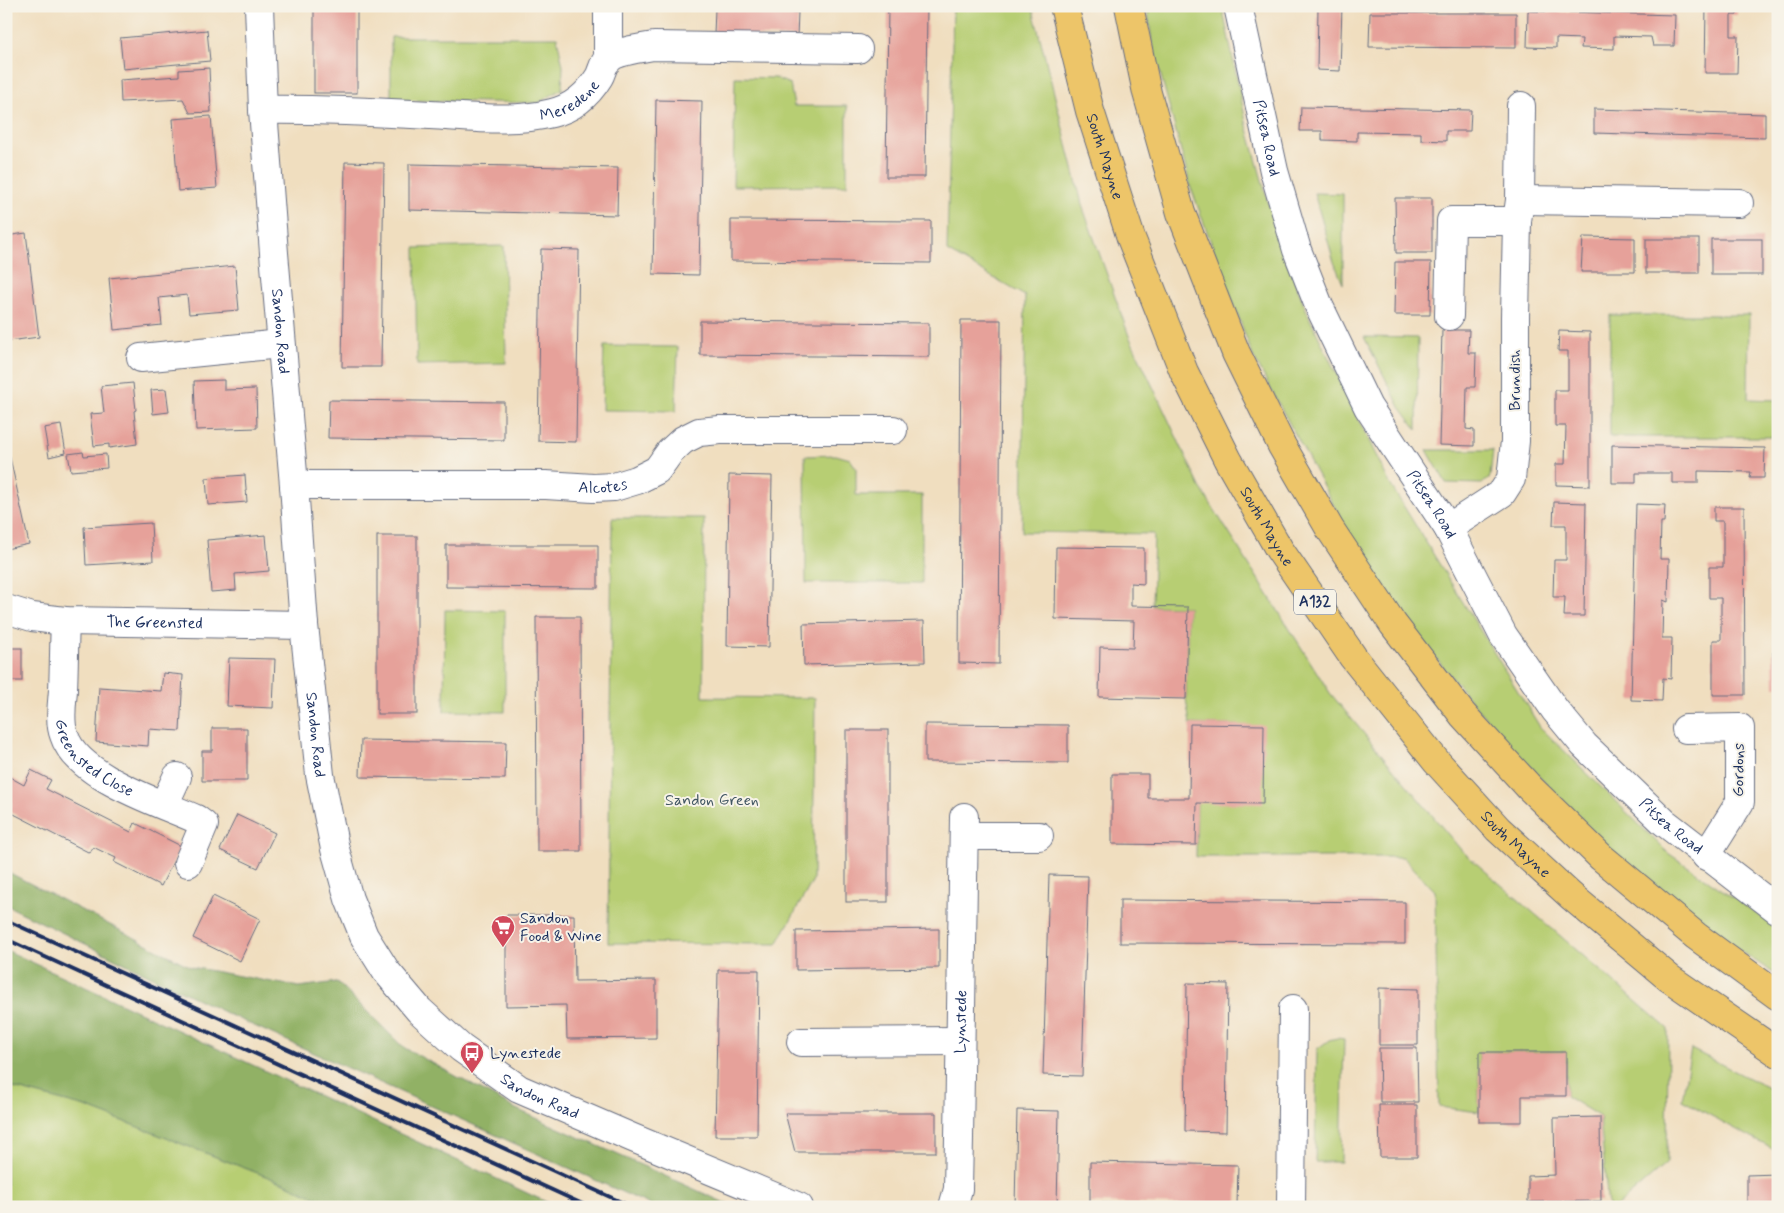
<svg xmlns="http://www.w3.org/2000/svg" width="1784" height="1213" font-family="Mynerve,sans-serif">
	<rect width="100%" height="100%" fill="#f7f3e8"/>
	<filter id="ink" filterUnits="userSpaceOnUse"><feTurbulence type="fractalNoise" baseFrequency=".02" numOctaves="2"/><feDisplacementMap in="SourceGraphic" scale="10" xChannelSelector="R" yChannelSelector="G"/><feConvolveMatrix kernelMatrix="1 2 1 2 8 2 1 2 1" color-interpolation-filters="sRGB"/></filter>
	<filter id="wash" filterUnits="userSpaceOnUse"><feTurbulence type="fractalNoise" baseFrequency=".0096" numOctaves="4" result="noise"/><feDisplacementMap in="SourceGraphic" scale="20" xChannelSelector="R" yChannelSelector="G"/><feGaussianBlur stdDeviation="1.12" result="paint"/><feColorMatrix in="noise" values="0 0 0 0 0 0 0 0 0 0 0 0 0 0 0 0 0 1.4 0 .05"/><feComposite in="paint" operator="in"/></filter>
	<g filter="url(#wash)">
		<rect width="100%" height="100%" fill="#f0debf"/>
		<g fill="#b7ce73" stroke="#697e68">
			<polygon points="953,6 1032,6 1083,208 1129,336 1200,487 1330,693 1462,851 1668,1029 1667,1163 1616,1207 1608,1207 1600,1117 1566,1096 1566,1052 1479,1052 1479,1112 1439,1107 1435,891 1403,857 1196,857 1197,803 1264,726 1190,724 1186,699 1188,607 1152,606 1154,534 1022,532 1025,296 947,251"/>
			<polygon points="1147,6 1222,6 1246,122 1279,242 1310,319 1390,484 1540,727 1668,853 1778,928 1778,976 1722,939 1607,847 1492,726 1431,652 1360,554 1253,356 1191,188 1152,42"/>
			<polygon points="391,37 557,37 563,66 562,89 538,103 391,100"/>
			<polygon points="735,77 775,78 790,84 794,106 847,106 847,185 733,186"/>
			<polygon points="1314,193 1343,194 1343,284 1334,262"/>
			<polygon points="504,246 506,363 417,365 415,248"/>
			<polygon points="1610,315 1749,315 1748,399 1778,400 1778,437 1610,437"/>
			<polygon points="1364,337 1418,338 1417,430 1400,407"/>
			<polygon points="604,346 678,347 676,411 602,410"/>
			<polygon points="1427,450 1493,450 1490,477 1482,484 1446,483"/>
			<polygon points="836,455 850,459 856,468 856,495 922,495 922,583 806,583 805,456"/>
			<polygon points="612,518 704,518 703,697 815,698 813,880 777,944 608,943"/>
			<polygon points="445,610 505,611 505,712 444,711"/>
			<polygon points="1337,1038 1344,1039 1341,1162 1315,1162 1317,1049 1329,1040"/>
			<polygon points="1691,1049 1778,1093 1778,1152 1682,1100"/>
			<polygon points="6,1086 86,1107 289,1185 336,1207 6,1207"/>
		</g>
		<g fill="#91b165" stroke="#567062">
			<polygon points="6,871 191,967 299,987 337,982 403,1047 514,1108 734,1207 655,1207 230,1015 6,905"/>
			<polygon points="6,950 557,1207 336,1207 289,1185 86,1107 6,1086"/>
		</g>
		<g id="blocks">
			<g fill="#e6a19a">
				<polygon points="116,6 132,6 132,7 116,10"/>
				<rect x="314" y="6" width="43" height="87"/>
				<polygon points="888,6 927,6 925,177 886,177"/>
				<polygon points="1318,6 1342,6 1340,71 1317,70"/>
				<polygon points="1706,6 1737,6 1737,15 1731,15 1731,36 1738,36 1737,73 1705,73"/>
				<polygon points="715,9 798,12 797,37 714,34"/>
				<polygon points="1528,11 1675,15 1674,46 1653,46 1651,37 1614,36 1614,49 1581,48 1582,39 1556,38 1556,48 1527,47"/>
				<polygon points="1370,13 1516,13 1516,48 1369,47"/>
				<polygon points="207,30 210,61 123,69 120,38"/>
				<polygon points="209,68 211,112 190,113 183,99 121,102 120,80 179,76 179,70"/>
				<polygon points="656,100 702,101 699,275 653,274"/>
				<polygon points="1301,107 1471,110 1470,131 1446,131 1446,141 1421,140 1421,133 1357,132 1357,141 1322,140 1322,131 1300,131"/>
				<polygon points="1594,109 1765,114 1765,138 1594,133"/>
				<polygon points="211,116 217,188 178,191 173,119"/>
				<polygon points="345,162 384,163 381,367 342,367"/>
				<polygon points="409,164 618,168 617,215 409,210"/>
				<polygon points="1395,198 1432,198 1432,253 1396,253"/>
				<polygon points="731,220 931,221 931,263 731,261"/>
				<polygon points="26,233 39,337 9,341 6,315 6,236"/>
				<polygon points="1583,237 1635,238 1635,272 1581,272"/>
				<rect x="1646" y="239" width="53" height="34"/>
				<rect x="1711" y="239" width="51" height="36"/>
				<polygon points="541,249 579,250 576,442 538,441"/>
				<polygon points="1395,262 1431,262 1430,315 1394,315"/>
				<polygon points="235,266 239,310 189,314 187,295 159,298 162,325 114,330 109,278"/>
				<polygon points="961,320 1001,320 999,664 959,663"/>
				<polygon points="700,321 929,323 929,357 700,355"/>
				<polygon points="1442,330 1469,330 1468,353 1476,353 1475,387 1467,387 1466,429 1474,430 1474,446 1439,445"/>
				<polygon points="1559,331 1590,332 1590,486 1556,485 1556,464 1565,464 1566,426 1555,426 1555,390 1568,390 1568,351 1558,351"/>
				<polygon points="224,380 224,390 256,389 257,428 196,430 194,381"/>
				<polygon points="133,383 136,410 134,411 137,444 109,448 109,444 94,446 90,414 104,413 101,386"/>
				<polygon points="166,389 169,412 153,414 151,390"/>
				<polygon points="329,400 504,402 504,440 328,438"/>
				<polygon points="61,425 66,453 49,457 44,428"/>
				<polygon points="7,444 29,544 6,549 6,445"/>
				<polygon points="1612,445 1765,448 1764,478 1750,478 1751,472 1698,471 1698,483 1672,483 1672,473 1636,473 1636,483 1612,483"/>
				<polygon points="83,452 84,456 106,454 107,468 71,471 68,454"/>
				<polygon points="245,475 247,502 208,505 206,478"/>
				<polygon points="729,475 772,476 769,647 727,646"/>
				<polygon points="1554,502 1586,503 1584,616 1564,616 1565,597 1553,597 1554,560 1566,560 1566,525 1553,525"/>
				<polygon points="1636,504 1665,505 1664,522 1661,522 1660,559 1669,559 1668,602 1663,600 1662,638 1672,638 1671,679 1663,678 1662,701 1631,700"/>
				<polygon points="1714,507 1744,507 1745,695 1713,695 1713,640 1721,640 1721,598 1709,598 1709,567 1723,567 1723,521 1714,521"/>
				<polygon points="151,523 153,561 86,565 84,527"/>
				<polygon points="266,535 269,571 235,574 236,590 211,592 207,540"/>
				<rect x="377" y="536" width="40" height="178"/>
				<polygon points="446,545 598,545 598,588 446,587"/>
				<polygon points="1056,547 1144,548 1144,584 1131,583 1131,606 1188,607 1186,699 1099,697 1100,647 1133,648 1134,621 1055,619"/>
				<polygon points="536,617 580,617 581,851 537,851"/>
				<polygon points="924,621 925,662 804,665 803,624"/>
				<rect x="6" y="648" width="16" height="33"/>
				<polygon points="1773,652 1778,652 1778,687 1774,687"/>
				<polygon points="229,658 275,659 273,708 227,706"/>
				<polygon points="163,673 183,675 180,731 149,729 148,746 96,742 99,687 161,691"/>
				<polygon points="925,724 1068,725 1068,763 925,762"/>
				<polygon points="1190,724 1264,725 1263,804 1197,803 1196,845 1112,844 1112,774 1148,774 1148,798 1189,798"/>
				<polygon points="212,728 247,728 247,781 202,781 202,751 212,751"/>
				<rect x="846" y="730" width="42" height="172"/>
				<polygon points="361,740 506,742 505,779 360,777"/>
				<polygon points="31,770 51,780 46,789 131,832 135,823 181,846 161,886 114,862 116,858 93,847 90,853 8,811 12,804 6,801 6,775 24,785"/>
				<polygon points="237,815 275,833 258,868 220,850"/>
				<polygon points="1049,875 1088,876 1082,1076 1043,1075"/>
				<polygon points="213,896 260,919 240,961 193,938"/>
				<polygon points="1120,900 1405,902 1405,944 1120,943"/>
				<polygon points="506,915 574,915 575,981 656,980 656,1038 567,1039 566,1005 506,1006"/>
				<polygon points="939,929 939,968 796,970 796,931"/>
				<polygon points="718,970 759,970 757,1136 715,1136"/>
				<polygon points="1187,983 1228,984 1226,1132 1185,1131"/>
				<polygon points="1379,988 1418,989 1418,1045 1379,1045"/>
				<polygon points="1379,1048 1417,1048 1418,1102 1380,1102"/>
				<polygon points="1479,1052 1566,1052 1566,1096 1522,1096 1522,1122 1479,1122"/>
				<polygon points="1379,1105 1417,1105 1417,1157 1380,1157"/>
				<polygon points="1017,1110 1059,1111 1057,1207 1015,1207"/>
				<polygon points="785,1113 936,1113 936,1152 795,1152"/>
				<polygon points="1600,1117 1601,1201 1528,1202 1528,1176 1555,1175 1554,1118"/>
				<polygon points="1090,1162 1238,1165 1237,1206 1090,1203"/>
				<polygon points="1778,1174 1778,1207 1747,1207 1747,1175"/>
			</g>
		</g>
	</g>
	<g filter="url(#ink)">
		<use href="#blocks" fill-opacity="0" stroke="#666c80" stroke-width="1"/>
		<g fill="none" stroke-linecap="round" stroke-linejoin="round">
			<g stroke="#666c80" stroke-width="30">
				<g id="street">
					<path id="s1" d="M 259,6 L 263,110 L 274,253 L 294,485 L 304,625 L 320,775 L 335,849 L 349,899 L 364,936 L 386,971 L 419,1010 L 461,1048 L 519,1089 L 633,1138 L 799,1207"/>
					<path id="s2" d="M 1238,6 L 1274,171 L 1297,250 L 1319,306 L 1368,407 L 1448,528 L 1503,635 L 1555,710 L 1584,745 L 1664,822 L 1778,910"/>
					<polyline points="608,60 608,6"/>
					<path id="s3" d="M 263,110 C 319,109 375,112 430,115 C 470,117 513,123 552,113 C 573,108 588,95 599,77 C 602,72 603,64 607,60 C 616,51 642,48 654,46 L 858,49"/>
					<polyline points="1520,200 1739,203"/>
					<polyline points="1449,316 1451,221 1517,221"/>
					<polyline points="141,358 281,344"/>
					<path id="s4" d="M 294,485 L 546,485 L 593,488 L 614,487 L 637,480 L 657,470 L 670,452 L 683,440 L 699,432 L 720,430 L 893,430"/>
					<polyline points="1448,528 1502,493 1511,479 1515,441 1515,317 1517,221 1520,200 1521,106"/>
					<path id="s5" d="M 6,609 L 32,617 L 65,621 L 304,625"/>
					<path id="s6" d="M 65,621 C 64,644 64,667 63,690 C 62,704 59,722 64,735 C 77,777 158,802 196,819 L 204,825 L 188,863"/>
					<polyline points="1686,729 1740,728 1740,802 1706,856"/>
					<polyline points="164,805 177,777"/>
					<polyline points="964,836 1039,836"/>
					<polyline points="801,1042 960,1041"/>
					<path id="s7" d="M 953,1207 L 958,1189 L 959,1138 L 964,817"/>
					<polyline points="1291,1207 1293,1009"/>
				</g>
			</g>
			<g stroke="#666c80" stroke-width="30">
				<g id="primary">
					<path id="s8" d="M 1064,6 L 1090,111 L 1131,238 L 1184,372 L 1228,460 L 1279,549 L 1353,657 L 1436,761 L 1498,829 L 1571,896 L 1669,978 L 1778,1053"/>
					<polyline points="1129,6 1147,93 1181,213 1236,353 1282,446 1330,529 1393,624 1463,715 1530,788 1601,857 1696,936 1778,996"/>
				</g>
			</g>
			<use href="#street" stroke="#fff" stroke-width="28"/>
			<use href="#primary" stroke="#edc569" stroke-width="28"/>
			<g stroke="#1b2f5e" stroke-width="4">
				<polyline points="6,920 632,1207"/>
				<polyline points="6,939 589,1207"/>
			</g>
		</g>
	</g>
	<defs>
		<g id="supermarket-pin" transform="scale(1.25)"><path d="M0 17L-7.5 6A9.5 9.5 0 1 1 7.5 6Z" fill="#d1495b" stroke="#f7f3e8"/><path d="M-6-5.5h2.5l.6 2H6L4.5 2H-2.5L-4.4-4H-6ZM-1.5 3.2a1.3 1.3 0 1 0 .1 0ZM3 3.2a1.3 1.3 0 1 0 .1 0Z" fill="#fff"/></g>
		<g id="bus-pin" transform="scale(1.25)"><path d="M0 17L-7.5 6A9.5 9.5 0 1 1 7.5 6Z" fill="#d1495b" stroke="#f7f3e8"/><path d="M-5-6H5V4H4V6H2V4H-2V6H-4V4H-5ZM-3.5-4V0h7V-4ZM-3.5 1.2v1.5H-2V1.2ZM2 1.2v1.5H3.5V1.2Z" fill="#fff"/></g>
	</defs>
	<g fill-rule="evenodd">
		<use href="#supermarket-pin" x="503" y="927"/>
		<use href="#bus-pin" x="472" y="1053"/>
	</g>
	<g text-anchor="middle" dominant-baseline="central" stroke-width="4" stroke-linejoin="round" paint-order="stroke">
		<rect fill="#f7f3e8" stroke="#5d6a87" stroke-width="1" x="1294" y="589.5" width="42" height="25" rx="4"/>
		<g font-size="15" font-weight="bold" fill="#1b2f5e">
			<text x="1315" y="602">A132</text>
		</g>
		<g font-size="16" fill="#1b2f5e" stroke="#f7f3e8">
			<text stroke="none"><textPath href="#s3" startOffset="311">Meredene</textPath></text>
			<text stroke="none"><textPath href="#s2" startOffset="135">Pitsea Road</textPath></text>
			<text stroke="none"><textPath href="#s8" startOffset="156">South Mayne</textPath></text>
			<text stroke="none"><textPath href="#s1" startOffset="326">Sandon Road</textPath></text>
			<text transform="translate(1515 380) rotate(-90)">Brundish</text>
			<text stroke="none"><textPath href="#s4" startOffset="309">Alcotes</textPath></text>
			<text stroke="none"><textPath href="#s2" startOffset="540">Pitsea Road</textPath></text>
			<text stroke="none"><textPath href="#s8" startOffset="561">South Mayne</textPath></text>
			<text stroke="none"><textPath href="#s5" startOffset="150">The Greensted</textPath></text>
			<text stroke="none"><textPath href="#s1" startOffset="731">Sandon Road</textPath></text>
			<text stroke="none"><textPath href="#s6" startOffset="152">Greensted Close</textPath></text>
			<text transform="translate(1739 770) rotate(-89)">Gordons</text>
			<text stroke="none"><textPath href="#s2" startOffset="945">Pitsea Road</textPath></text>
			<text stroke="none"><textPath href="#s8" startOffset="966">South Mayne</textPath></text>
			<text stroke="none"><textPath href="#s7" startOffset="186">Lynstede</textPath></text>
			<text stroke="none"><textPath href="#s1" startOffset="1181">Sandon Road</textPath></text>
		</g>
		<g font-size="16" fill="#425763" stroke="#f7f3e8">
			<text x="712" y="800">Sandon Green</text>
		</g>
		<g font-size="16" fill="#1b2f5e" stroke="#f7f3e8" text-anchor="start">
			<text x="520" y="918">Sandon<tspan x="520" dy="18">Food &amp; Wine</tspan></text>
			<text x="490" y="1053">Lynestede</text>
		</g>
	</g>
	<rect width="1784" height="1213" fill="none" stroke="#f7f3e8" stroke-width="25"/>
</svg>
